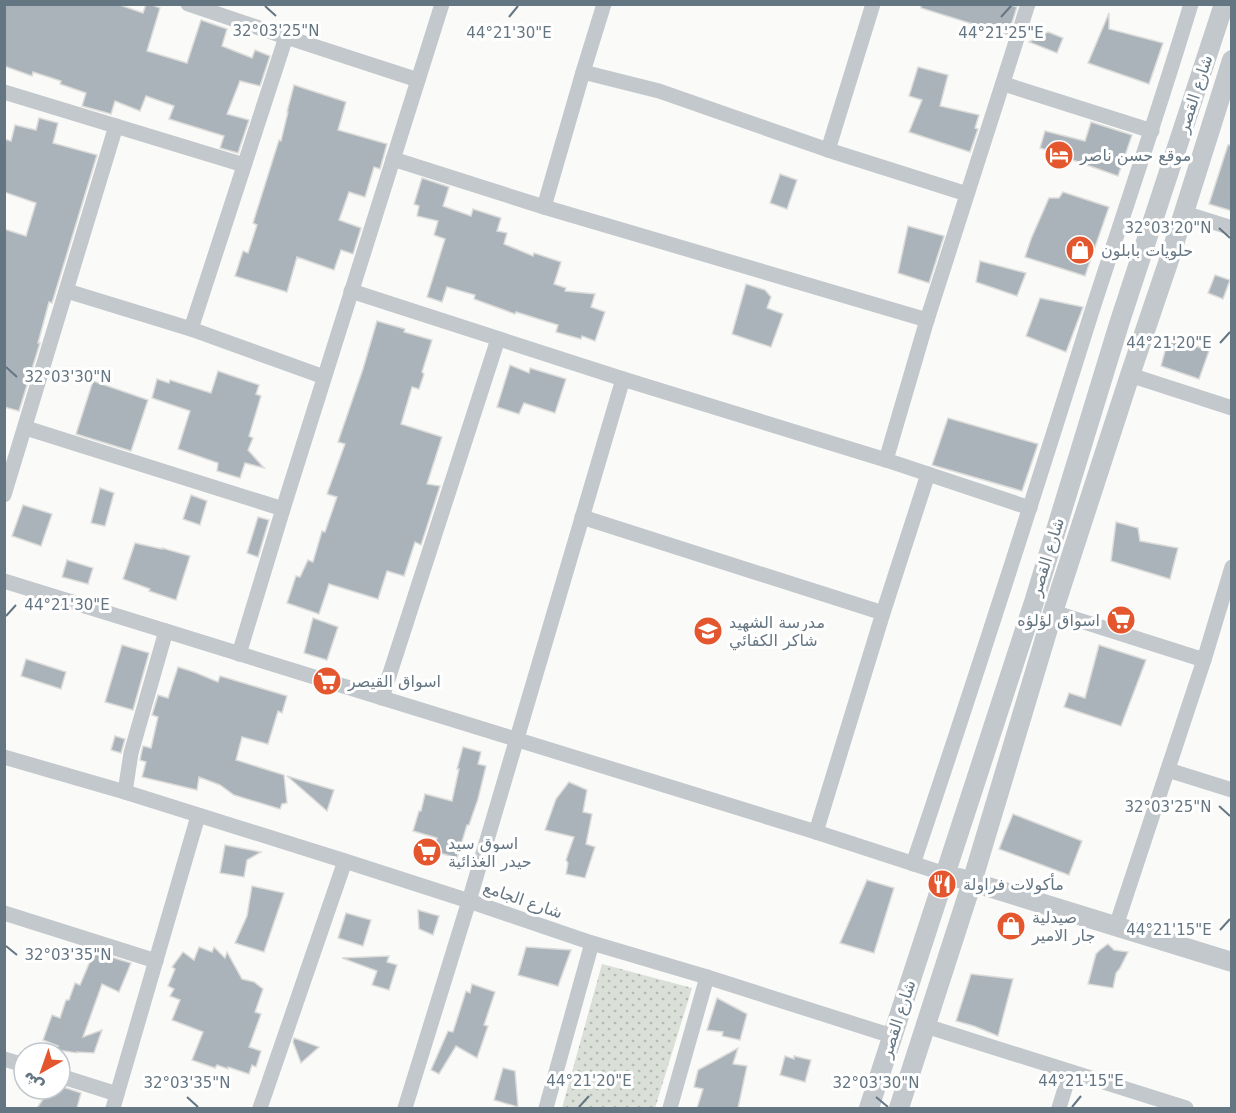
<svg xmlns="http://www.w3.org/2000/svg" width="1236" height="1113" font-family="'DejaVu Sans',Cairo,sans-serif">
	<defs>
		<pattern id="grass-dots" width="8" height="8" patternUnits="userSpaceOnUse" patternTransform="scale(1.5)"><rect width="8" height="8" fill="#dadfd7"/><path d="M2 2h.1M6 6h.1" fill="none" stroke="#b4b9b4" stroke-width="1.8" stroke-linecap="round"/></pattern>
	</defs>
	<rect width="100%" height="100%" fill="#fafaf8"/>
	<polygon fill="url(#grass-dots)" points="602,964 692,988 655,1108 562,1108"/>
	<g fill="#aab3b9" stroke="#dcdcda" stroke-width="1.5">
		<polygon points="4,4 117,4 143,13 146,4 150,4 160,8 147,51 187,63 201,20 227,29 222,46 252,58 255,50 270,56 260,86 240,81 227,114 249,120 238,153 220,148 224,136 169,119 174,106 146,96 140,111 115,101 111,114 82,106 86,93 60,84 61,81 33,72 32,76 4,66"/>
		<polygon points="921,4 1009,4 1017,7 1008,35 921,8"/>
		<polygon points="1109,13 1109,29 1163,43 1149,84 1088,63"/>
		<polygon points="1048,32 1063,38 1057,53 1029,42"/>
		<polygon points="918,67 948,75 940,106 979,115 975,128 978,129 970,152 909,132 922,100 909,96"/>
		<polygon points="294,85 346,102 338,130 387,144 380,169 374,167 365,197 349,192 339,220 361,228 353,254 341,250 334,270 297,257 287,292 235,276 243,251 248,253 257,225 253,223 279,140 281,141 288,112 287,112"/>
		<polygon points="39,118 58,123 53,143 97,155 52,303 49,302 38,343 40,343 19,411 4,407 4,229 26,236 36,203 4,192 4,139 11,141 15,125 36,130"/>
		<polygon points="1091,122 1132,135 1118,176 1064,157 1065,155 1040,148 1045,131 1085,141"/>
		<polygon points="1228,145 1232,145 1232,211 1209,204"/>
		<polygon points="780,174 797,180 787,209 770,203"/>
		<polygon points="422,178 449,187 443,206 471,216 473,209 501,218 497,231 507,233 504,244 533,256 534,253 561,262 554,284 566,288 565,291 595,294 591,307 605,312 595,341 582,336 581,339 556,332 558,325 516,312 515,314 474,299 475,295 447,287 442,302 427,297 445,239 434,235 438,221 417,216 419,206 414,204"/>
		<polygon points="1063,192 1109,207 1085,276 1025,257 1031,239 1049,198 1059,198"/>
		<polygon points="908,226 944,236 929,283 898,273"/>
		<polygon points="980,261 1026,273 1017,296 976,282"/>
		<polygon points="1215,275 1230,280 1223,299 1208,293"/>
		<polygon points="746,284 765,290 771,297 767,308 783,314 771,347 732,334"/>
		<polygon points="1040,298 1083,307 1066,352 1026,336"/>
		<polygon points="377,321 405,329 404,332 432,340 422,372 424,374 419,389 412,387 401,424 442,437 427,484 440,486 421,545 415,542 404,576 387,571 378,599 329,584 319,614 287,603 296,576 300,577 308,560 313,562 322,531 325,532 337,497 327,494 345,444 338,442 363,369"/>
		<polygon points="1169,336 1209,351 1199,379 1161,366"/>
		<polygon points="510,365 529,373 530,368 566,379 555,413 524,403 519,414 497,407"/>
		<polygon points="218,371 259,385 256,394 261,396 249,436 253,438 248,450 264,468 245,463 240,478 217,471 218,463 178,449 190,411 152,398 157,379 169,383 170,380 211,393"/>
		<polygon points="93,381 148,400 131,451 76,434"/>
		<polygon points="948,418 1038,444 1022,491 932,465"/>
		<polygon points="100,488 114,493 105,526 91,523"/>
		<polygon points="191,495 207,501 200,525 183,519"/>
		<polygon points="23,505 52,514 41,546 12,536"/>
		<polygon points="258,517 269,520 258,557 247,553"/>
		<polygon points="1116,522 1138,528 1140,541 1178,548 1170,579 1111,561"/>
		<polygon points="135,543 162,549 162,548 190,556 176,600 149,591 150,589 123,579"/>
		<polygon points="67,560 93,568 88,584 62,577"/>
		<polygon points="313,618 338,627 327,660 304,653"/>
		<polygon points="122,645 149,653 133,710 105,702"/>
		<polygon points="1099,645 1146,660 1121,726 1064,707 1069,693 1085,698"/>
		<polygon points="26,659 66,672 61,689 21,676"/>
		<polygon points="178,667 194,672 218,682 220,676 287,696 282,713 278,711 268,744 242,737 236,760 284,775 287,803 282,804 280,809 234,795 220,785 199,777 197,790 142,777 146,762 140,760 141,755 143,746 151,748 158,717 152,715 158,695 168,698"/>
		<polygon points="115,736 125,739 121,753 111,750"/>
		<polygon points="463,747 481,752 478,764 486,766 478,799 469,825 467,825 457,858 433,851 437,838 413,831 419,811 421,811 425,794 452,801 459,769 457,769"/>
		<polygon points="287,776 334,790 327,811"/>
		<polygon points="569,782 587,790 583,812 592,814 586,844 595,847 585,878 566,874 568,863 566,860 574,837 545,830 556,799"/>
		<polygon points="1013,814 1082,841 1069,875 999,849"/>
		<polygon points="225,845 261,852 247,860 244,877 220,873"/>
		<polygon points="867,880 894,888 874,953 840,943"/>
		<polygon points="252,886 284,893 264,952 235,943 247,916"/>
		<polygon points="418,910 439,916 433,935 419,929"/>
		<polygon points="346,913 371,920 363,946 338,938"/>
		<polygon points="1108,944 1114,950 1128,952 1120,968 1116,973 1113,988 1088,984 1096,954 1100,950"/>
		<polygon points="199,947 212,952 214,947 225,958 227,952 242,979 254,982 263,989 255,1012 261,1014 249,1047 261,1051 256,1067 252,1065 249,1074 228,1067 228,1069 217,1065 215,1068 192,1060 203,1032 172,1020 180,1000 170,996 174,989 168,986 175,969 172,967 183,952 194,960"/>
		<polygon points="526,947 571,950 558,986 518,975"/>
		<polygon points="94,952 131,963 119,992 102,984 83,1037 102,1030 94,1053 77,1052 77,1053 51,1049 58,1046 43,1040 52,1015 60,1018 66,1000 69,1000 75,983 80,985"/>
		<polygon points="389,956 387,962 397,965 389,990 372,985 377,971 342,958"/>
		<polygon points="971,974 1013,979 998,1036 974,1026 956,1021"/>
		<polygon points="472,984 495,992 484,1025 488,1026 477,1058 456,1046 439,1074 431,1070 448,1031 453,1032 466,991 470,993"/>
		<polygon points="717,998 747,1014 740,1040 722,1036 723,1032 707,1030"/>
		<polygon points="294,1038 319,1047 301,1063 293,1042"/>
		<polygon points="738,1048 733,1064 747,1066 738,1108 697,1108 703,1089 694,1087 698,1070"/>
		<polygon points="785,1056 794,1059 794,1056 811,1060 805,1082 780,1075"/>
		<polygon points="503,1068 515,1071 518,1107 494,1100"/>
		<polygon points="60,1086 81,1093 77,1108 37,1108 50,1089 60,1089"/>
	</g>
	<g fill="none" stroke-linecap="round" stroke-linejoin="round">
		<g stroke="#c3c8cc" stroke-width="15">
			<polyline points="188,4 286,37 418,80"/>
			<polyline points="583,72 659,91 828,150 967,194"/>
			<polyline points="1004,84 1152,131"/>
			<polyline points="4,92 244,165"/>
			<polyline points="828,150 873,4"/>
			<polyline points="393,159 544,207 927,320"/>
			<polyline points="544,207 583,72 604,4"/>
			<polyline points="1184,213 1232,228"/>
			<polyline points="67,291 191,329 324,377"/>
			<polyline points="351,291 623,379 886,460 1030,508"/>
			<polyline points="191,329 286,37"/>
			<polyline points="1130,375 1232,408"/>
			<polyline points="26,428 283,509"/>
			<polyline points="886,460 927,320 1028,4"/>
			<polyline points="4,495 116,126"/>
			<polyline points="582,517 883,613"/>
			<polyline points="4,581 816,832 945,874"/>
			<polyline points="1053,612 1204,660"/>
			<polyline points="239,654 283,509 442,4"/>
			<polyline points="382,698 498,339"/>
			<polyline points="4,757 125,792 345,861 469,901 592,943 707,977 892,1036"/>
			<polyline points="1168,770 1232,790"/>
			<polyline points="125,792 131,753 166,631"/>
			<polyline points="816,832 883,613 928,474"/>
			<path d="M 913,864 C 975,680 1034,496 1092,311 C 1125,209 1160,107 1191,4"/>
			<polyline points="4,913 156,961"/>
			<polyline points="1116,926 1204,660 1232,567"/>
			<polyline points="926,1026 1186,1108"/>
			<polyline points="4,1059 24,1065"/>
			<polyline points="60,1076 117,1094"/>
			<polyline points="113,1108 198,816"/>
			<polyline points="260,1108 345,861"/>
			<polyline points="405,1108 469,901 623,379"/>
			<polyline points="546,1108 592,943"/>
			<polyline points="670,1108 707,977"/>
			<polyline points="1059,1108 1070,1072"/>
		</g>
		<g stroke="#c3c8cc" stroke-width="20">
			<polyline points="959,878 1232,962"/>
			<polyline points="869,1108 1034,602 1119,324 1224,4"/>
			<polyline points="899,1108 972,882 1053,612 1130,375 1169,260 1232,60"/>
		</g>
	</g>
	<path fill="none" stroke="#657683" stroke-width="2" d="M 265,6 L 276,16M 509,17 L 518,6M 1001,17 L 1011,6M 1219,228 L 1230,238M 1220,343 L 1230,332M 6,367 L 17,377M 6,616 L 16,605M 1219,806 L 1230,816M 1220,930 L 1230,919M 6,946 L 17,955M 187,1097 L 198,1107M 876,1097 L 888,1107M 579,1107 L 589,1096M 1072,1107 L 1081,1096"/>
	<defs>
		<g id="hotel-disc" transform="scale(1.5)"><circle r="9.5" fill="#e4572e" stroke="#fff"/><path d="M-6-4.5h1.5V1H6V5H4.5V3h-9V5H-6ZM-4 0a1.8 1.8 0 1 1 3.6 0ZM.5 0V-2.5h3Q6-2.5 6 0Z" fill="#fff"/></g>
		<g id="shop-disc" transform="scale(1.5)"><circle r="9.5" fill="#e4572e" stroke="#fff"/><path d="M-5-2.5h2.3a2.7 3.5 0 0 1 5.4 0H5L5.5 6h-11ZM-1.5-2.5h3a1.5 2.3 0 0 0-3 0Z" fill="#fff"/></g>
		<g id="supermarket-disc" transform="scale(1.5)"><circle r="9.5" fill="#e4572e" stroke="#fff"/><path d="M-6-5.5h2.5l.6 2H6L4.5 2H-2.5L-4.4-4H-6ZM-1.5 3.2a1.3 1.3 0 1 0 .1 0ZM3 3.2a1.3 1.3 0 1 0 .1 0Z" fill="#fff"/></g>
		<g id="school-disc" transform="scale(1.5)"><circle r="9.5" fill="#e4572e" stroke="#fff"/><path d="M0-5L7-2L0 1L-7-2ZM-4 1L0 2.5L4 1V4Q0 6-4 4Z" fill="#fff"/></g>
		<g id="restaurant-disc" transform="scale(1.5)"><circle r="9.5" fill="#e4572e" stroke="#fff"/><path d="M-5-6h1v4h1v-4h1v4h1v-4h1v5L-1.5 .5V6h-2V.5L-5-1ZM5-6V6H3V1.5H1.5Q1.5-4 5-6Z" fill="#fff"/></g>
	</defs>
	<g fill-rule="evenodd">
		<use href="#hotel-disc" x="1059" y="155"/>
		<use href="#shop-disc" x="1080" y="250"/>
		<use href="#supermarket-disc" x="1121" y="620"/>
		<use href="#school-disc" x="708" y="631"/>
		<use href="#supermarket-disc" x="327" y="681"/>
		<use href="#supermarket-disc" x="427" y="852"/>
		<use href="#restaurant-disc" x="942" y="884"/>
		<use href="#shop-disc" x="1011" y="926"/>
	</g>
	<g text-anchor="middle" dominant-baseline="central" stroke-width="6" stroke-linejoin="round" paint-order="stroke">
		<g font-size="16" fill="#657683" stroke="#fff">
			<text transform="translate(1195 94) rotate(-72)">شارع القصر</text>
			<text transform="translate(1047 557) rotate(-73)">شارع القصر</text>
			<text transform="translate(523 900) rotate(19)">شارع الجامع</text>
			<text transform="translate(898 1019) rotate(-72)">شارع القصر</text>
		</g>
		<g font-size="16" fill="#657683" stroke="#fff" text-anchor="start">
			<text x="1080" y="155">موقع حسن ناصر</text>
			<text x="1101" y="250">حلويات بابلون</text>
			<text x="1100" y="620" text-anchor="end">اسواق لؤلؤه</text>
			<text x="729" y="622">مدرسة الشهيد<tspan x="729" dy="18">شاكر الكفائي</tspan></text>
			<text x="348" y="681">اسواق القيصر</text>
			<text x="448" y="843">اسوق سيد<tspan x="448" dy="18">حيدر الغذائية</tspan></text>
			<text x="963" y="884">مأكولات فراولة</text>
			<text x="1032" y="917">صيدلية<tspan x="1032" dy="18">جار الامير</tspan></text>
		</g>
	</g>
	<g font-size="15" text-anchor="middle" fill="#657683" stroke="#fff" stroke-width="6" stroke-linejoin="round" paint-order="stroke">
		<text x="276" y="36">32°03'25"N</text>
		<text x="509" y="38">44°21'30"E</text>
		<text x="1001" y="38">44°21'25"E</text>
		<text x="1168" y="233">32°03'20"N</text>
		<text x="1169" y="348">44°21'20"E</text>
		<text x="68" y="382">32°03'30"N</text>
		<text x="67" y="610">44°21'30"E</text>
		<text x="1168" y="812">32°03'25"N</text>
		<text x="1169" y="935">44°21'15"E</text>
		<text x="68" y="960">32°03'35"N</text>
		<text x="589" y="1086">44°21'20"E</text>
		<text x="1081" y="1086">44°21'15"E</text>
		<text x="187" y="1088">32°03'35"N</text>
		<text x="876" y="1088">32°03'30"N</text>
	</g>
	<rect width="1236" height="1113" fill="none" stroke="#657683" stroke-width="12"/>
	<g transform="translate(42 1071) rotate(220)"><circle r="28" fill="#ffffff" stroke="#c1c8cd" stroke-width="1.5"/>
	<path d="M0-4.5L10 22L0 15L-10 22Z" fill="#e4572e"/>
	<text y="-9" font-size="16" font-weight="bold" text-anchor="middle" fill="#657683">ش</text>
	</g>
</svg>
